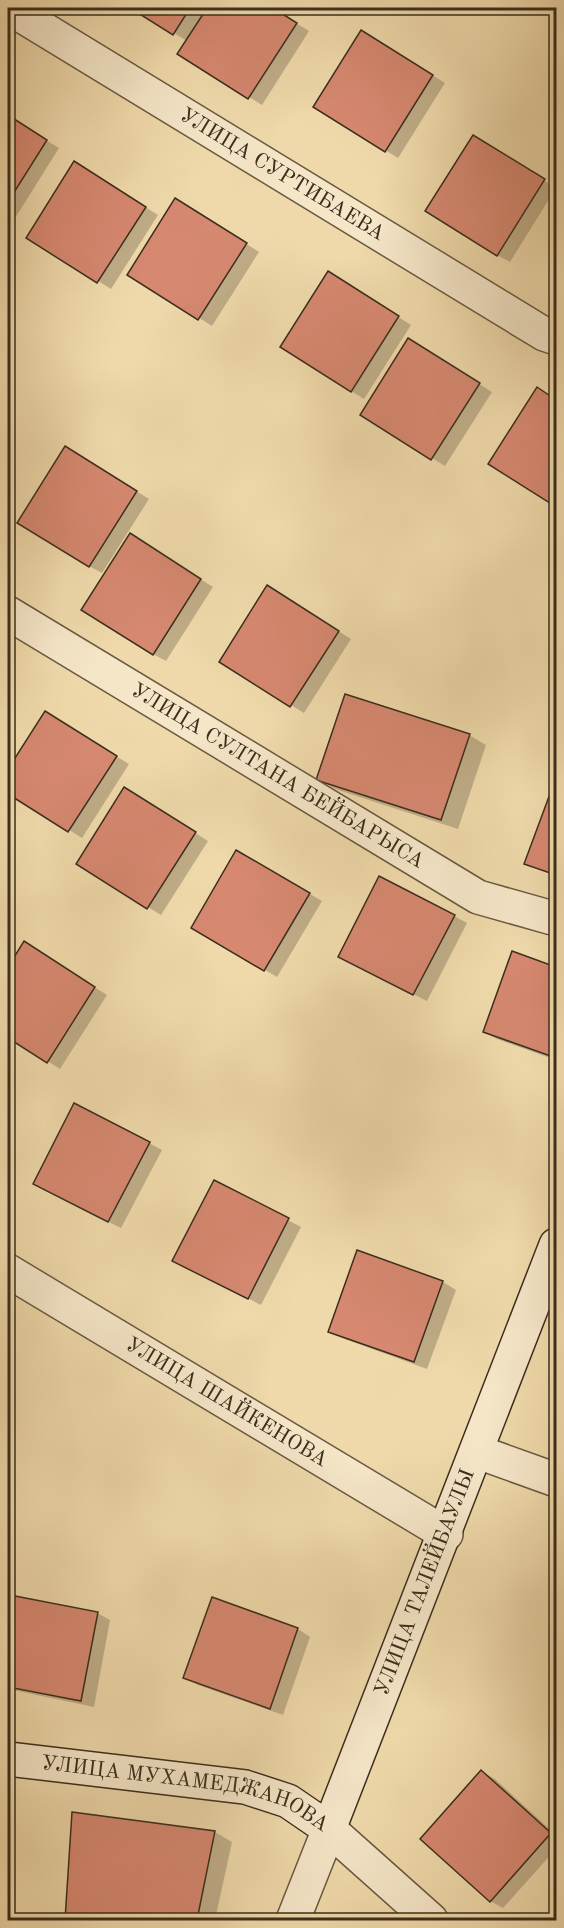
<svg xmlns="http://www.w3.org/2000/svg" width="564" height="1928" font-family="'Old Standard TT',serif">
	<rect width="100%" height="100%" fill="#efd9aa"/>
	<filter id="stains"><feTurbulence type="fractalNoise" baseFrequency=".00333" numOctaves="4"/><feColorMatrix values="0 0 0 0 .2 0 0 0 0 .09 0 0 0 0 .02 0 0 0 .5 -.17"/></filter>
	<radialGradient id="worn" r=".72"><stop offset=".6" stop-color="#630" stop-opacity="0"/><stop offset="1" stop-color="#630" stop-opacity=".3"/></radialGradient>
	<g fill="#0003">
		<polygon points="133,8 271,8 309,31 262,105 179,54 187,41"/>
		<polygon points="375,40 445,83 398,158 385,150"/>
		<polygon points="8,117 59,148 12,223 8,220"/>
		<polygon points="487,144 556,188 510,262 497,255"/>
		<polygon points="88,171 158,215 111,289 28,237"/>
		<polygon points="188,207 259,252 212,326 129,274"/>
		<polygon points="341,280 411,325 364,399 351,391"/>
		<polygon points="421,348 492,392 445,466 362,415"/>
		<polygon points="537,389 556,401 556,505 490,463"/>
		<polygon points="79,455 149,499 102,573 89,566"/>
		<polygon points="143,543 213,587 166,661 153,654"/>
		<polygon points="281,595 351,639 304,713 221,662"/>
		<polygon points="45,713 129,764 82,838 8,792 8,772"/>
		<polygon points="469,735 486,745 458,829 335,789 318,779"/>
		<polygon points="555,785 556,785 556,877 526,863"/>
		<polygon points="137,796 208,841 161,915 148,907"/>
		<polygon points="237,852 322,901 277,977 193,928"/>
		<polygon points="454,916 467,923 427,1001 353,964"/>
		<polygon points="24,943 107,995 60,1069 8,1036 8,969"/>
		<polygon points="513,953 556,969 556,1060 497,1039 484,1032"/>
		<polygon points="149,1143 162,1150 121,1228 47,1191"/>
		<polygon points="215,1182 301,1227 261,1305 187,1267"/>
		<polygon points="358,1252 443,1282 456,1290 427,1369 342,1338 329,1331"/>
		<polygon points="16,1598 97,1613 110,1620 94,1707 8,1689 8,1642"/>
		<polygon points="213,1599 298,1629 310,1637 283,1715 198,1685 185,1677"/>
		<polygon points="482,1772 495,1779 556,1835 556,1849 503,1908 490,1901"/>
		<polygon points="74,1813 215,1832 232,1842 215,1920 67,1920"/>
		<polygon points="8,1839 14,1843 8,1895"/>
	</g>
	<g fill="#d68870" stroke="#3b2e1d" stroke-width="1.5">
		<polygon points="130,8 190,8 173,35"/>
		<polygon points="207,8 273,8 297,23 248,99 177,54"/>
		<polygon points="361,30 433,75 385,152 313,107"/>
		<polygon points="8,115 47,140 8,202"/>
		<polygon points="473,135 545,179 497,256 425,211"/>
		<polygon points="74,161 146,207 97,283 26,238"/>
		<polygon points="175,198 247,243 198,320 127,275"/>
		<polygon points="328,271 399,316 351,392 280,347"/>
		<polygon points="408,338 480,383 431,460 360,415"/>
		<polygon points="537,387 556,400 556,507 488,464"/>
		<polygon points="65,446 137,491 89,567 17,523"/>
		<polygon points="130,533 201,579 153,655 81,610"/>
		<polygon points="267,585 339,631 290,707 219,662"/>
		<polygon points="345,694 470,734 441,820 316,780"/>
		<polygon points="45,711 117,756 68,832 8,794 8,769"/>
		<polygon points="554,783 556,784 556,875 524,864"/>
		<polygon points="124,787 196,832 147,909 76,864"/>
		<polygon points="236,850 310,893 264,971 191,928"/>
		<polygon points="379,876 455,915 413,995 338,957"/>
		<polygon points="24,941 95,987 47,1063 8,1038 8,967"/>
		<polygon points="512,951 556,967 556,1058 483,1032"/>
		<polygon points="74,1103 150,1142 108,1222 33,1184"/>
		<polygon points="214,1180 289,1218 248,1299 172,1261"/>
		<polygon points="357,1250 443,1281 414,1362 328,1332"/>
		<polygon points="15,1596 98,1612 81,1701 8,1687 8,1634"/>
		<polygon points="212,1597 298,1628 270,1709 183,1678"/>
		<polygon points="481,1770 551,1833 490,1902 420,1839"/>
		<polygon points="72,1812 215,1831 197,1920 65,1920"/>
	</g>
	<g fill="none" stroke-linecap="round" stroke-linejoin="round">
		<g stroke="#685940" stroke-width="36">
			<g id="street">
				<path id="s1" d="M 9,8 L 544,334 L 556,338"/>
				<path id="s2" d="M 8,613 L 478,897 L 556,919"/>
				<path id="s3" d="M 8,1271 L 446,1534"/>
				<polyline points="478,1452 556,1480"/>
				<polyline points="293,1920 329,1829 431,1920"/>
			</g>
		</g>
		<g stroke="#3b2e1d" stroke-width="36">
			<g id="secondary">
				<path id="s4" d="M 8,1759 L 245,1787 L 288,1801 L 329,1829 L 556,1245"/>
			</g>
		</g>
		<use href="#street" stroke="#f5e6c8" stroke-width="33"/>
		<use href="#secondary" stroke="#f5e6c8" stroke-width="33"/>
	</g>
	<g text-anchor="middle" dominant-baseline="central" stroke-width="4.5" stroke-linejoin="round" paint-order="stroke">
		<g font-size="21" fill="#3b2e1d" stroke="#f5e6c8">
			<text stroke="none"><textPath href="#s1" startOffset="320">УЛИЦА СУРТИБАЕВА</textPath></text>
			<text stroke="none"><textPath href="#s2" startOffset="315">УЛИЦА СУЛТАНА БЕЙБАРЫСА</textPath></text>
			<text stroke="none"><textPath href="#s3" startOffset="255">УЛИЦА ШАЙКЕНОВА</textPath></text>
			<text stroke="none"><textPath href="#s4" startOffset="598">УЛИЦА ТАЛЕЙБАУЛЫ</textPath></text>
			<text stroke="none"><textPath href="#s4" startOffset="182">УЛИЦА МУХАМЕДЖАНОВА</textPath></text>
		</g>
	</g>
	<rect width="564" height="1928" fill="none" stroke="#efd9aa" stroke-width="30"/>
	<rect x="9" y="9" width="546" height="1910" fill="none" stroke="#3b2e1d" stroke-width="3"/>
	<rect x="15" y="15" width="534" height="1898" fill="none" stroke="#3b2e1d" stroke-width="1.5"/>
	<rect width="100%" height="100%" filter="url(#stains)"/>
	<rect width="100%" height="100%" fill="url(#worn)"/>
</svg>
